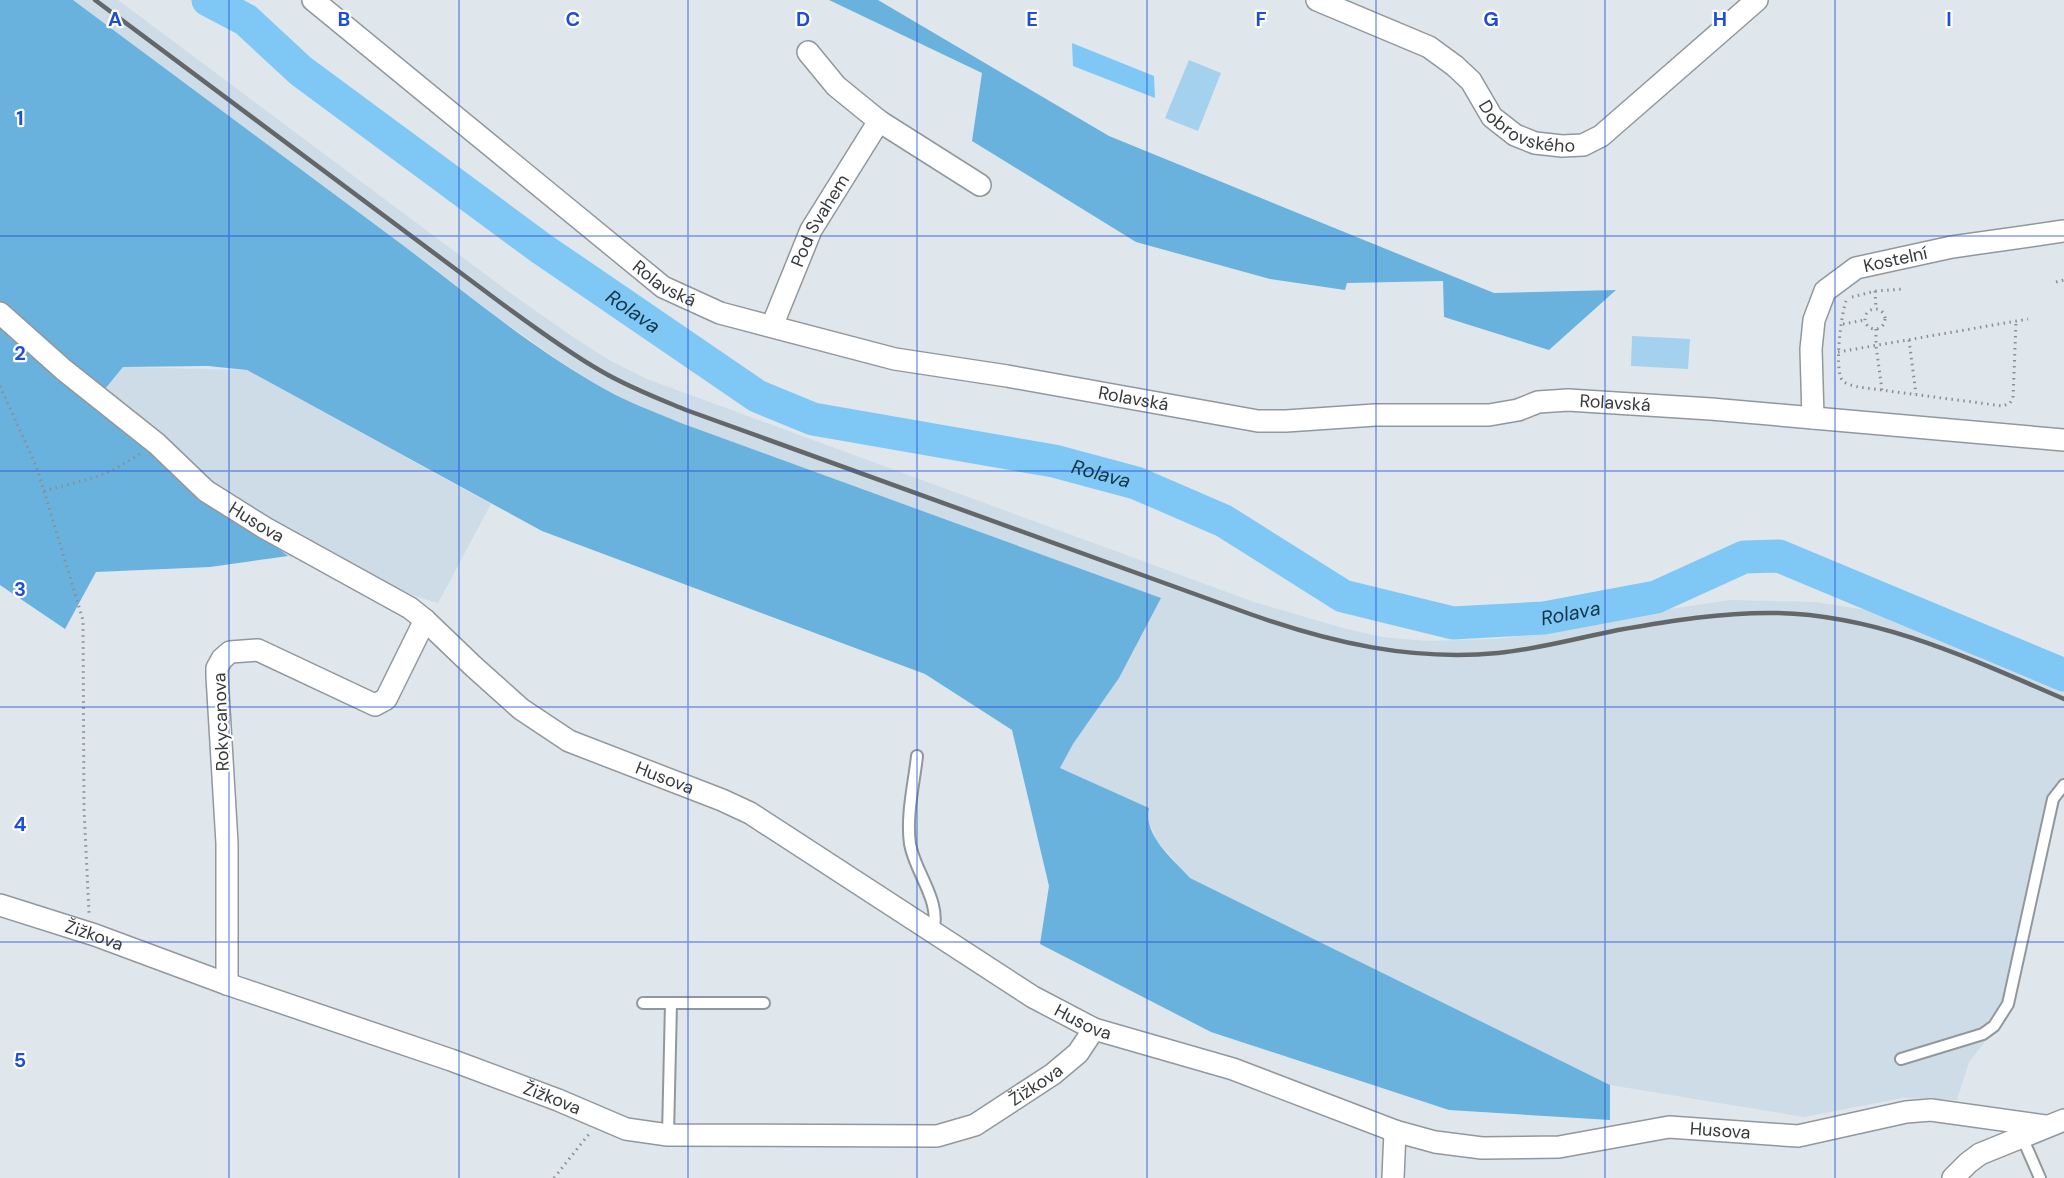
<svg xmlns="http://www.w3.org/2000/svg" width="2064" height="1178" font-family="'DM Sans',sans-serif">
	<rect width="100%" height="100%" fill="#dfe7ec"/>
	<g fill="#cddce6">
		<polygon points="73,0 118,0 509,292 573,337 609,360 647,379 1254,602 1347,629 1382,637 1426,641 1497,639 1541,633 1615,617 1731,600 1815,602 1867,610 1918,625 2064,684 2064,785 2009,1011 1969,1062 1957,1100 1903,1098 1804,1117 1610,1085 1190,878 1156,840 1147,816 1148,808 1060,768 1073,744 1119,678 1160,598 681,423 636,405 596,384 558,360 493,314 430,265"/>
		<polygon points="123,367 247,370 491,504 438,603 288,556 91,406"/>
	</g>
	<g fill="#a4d1ed">
		<polygon points="1189,60 1221,73 1198,131 1165,118"/>
		<polygon points="1632,336 1690,339 1688,369 1631,366"/>
	</g>
	<g fill="#6ab2de">
		<path d="M 0,0 L 73,0 C 182,81 291,162 400,243 C 464,291 525,343 594,383 C 622,400 652,411 681,423 L 1161,598 L 1119,678 L 1073,744 L 1060,768 L 1149,808 C 1143,836 1173,859 1190,878 L 1610,1085 L 1610,1120 L 1449,1110 L 1211,1032 L 1040,944 L 1049,886 L 1012,730 L 925,674 L 542,531 L 247,370 L 208,366 L 123,367 L 91,406 L 288,556 L 210,567 L 96,572 L 65,629 L 0,585 Z"/>
		<polygon points="829,0 878,0 1109,136 1494,293 1616,290 1549,350 1444,317 1443,281 1347,283 1345,290 1270,279 1136,242 972,141 982,73"/>
	</g>
	<polygon fill="#7fc8f5" points="1072,43 1154,76 1155,98 1073,66"/>
	<g fill="none" stroke-linecap="round" stroke-linejoin="round">
		<path stroke="#7fc8f5" stroke-width="33" id="s1" d="M 208,0 L 246,20 L 301,71 L 542,249 L 757,396 L 813,419 L 1054,461 L 1136,483 L 1224,521 L 1343,596 L 1453,623 L 1544,618 L 1656,597 L 1744,557 L 1779,556 L 2064,675"/>
		<g stroke="#91989d" stroke-width="14">
			<g id="lane">
				<path d="M 917,756 C 914,784 906,815 910,844 C 915,873 942,901 933,932"/>
				<polyline points="643,1003 764,1003"/>
				<polyline points="1901,1059 1983,1034 1994,1026 2008,1004 2053,799 2064,785"/>
				<polyline points="668,1135 671,1003"/>
				<polyline points="2022,1137 2040,1178"/>
			</g>
		</g>
		<g stroke="#91989d" stroke-width="24">
			<g id="street">
				<path id="s2" d="M 313,0 L 663,287 L 720,313 L 895,359 L 1007,376 L 1258,421 L 1286,421 L 1375,415 L 1489,415 L 1518,410 L 1538,402 L 1568,400 L 1711,409 L 2064,440"/>
				<path id="s3" d="M 1317,0 L 1429,47 L 1455,66 L 1471,81 L 1492,117 L 1515,135 L 1535,143 L 1562,146 L 1583,145 L 1601,136 L 1757,0"/>
				<polyline points="808,52 836,86 879,121"/>
				<path id="s4" d="M 0,313 L 64,370 L 157,444 L 206,491 L 265,528 L 410,608 L 425,620 L 473,666 L 521,709 L 569,741 L 722,800 L 750,813 L 1033,997 L 1094,1029 L 1233,1069 L 1395,1131 L 1435,1142 L 1482,1148 L 1559,1147 L 1669,1127 L 1798,1136 L 1906,1112 L 1931,1110 L 2045,1126"/>
				<path id="s5" d="M 772,326 L 811,230 L 879,121 L 980,185"/>
				<path id="s6" d="M 1813,418 L 1811,349 L 1814,320 L 1825,291 L 1856,268 L 1952,247 L 2064,231"/>
				<path id="s7" d="M 0,905 L 95,935 L 227,984 L 451,1060 L 558,1100 L 626,1129 L 668,1135 L 937,1136 L 975,1125 L 1053,1074 L 1078,1053 L 1094,1029"/>
				<polyline points="227,984 227,843 217,676 217,668 222,659 230,652 258,650 375,705 386,699 425,620"/>
				<polyline points="1393,1178 1395,1131"/>
				<polyline points="1953,1178 1968,1163 1980,1154 2064,1120"/>
			</g>
		</g>
		<g stroke="#8a8f93" stroke-width="3" stroke-dasharray="1.5 4.5" stroke-linecap="butt">
			<polyline points="2056,282 2064,280"/>
			<polyline points="1875,291 1876,308"/>
			<polyline points="1852,297 1875,291 1904,289"/>
			<path d="M 1846,301 C 1841,316 1835,363 1841,378 C 1843,384 1852,385 1858,387 L 2003,406 L 2010,403 L 2013,398 L 2016,322"/>
			<circle cx="1875" cy="319" r="10"/>
			<polyline points="1843,324 1865,320"/>
			<polyline points="1876,329 1876,346 1882,390"/>
			<polyline points="1909,340 1916,394"/>
			<polyline points="1838,352 2028,319"/>
			<polyline points="0,386 37,468 83,620 84,809 89,913"/>
			<polyline points="44,491 96,477 115,469 140,454"/>
			<polyline points="554,1178 589,1134"/>
		</g>
		<use href="#lane" stroke="#fff" stroke-width="10"/>
		<use href="#street" stroke="#fff" stroke-width="21"/>
		<path stroke="#63676a" stroke-width="4.5" d="M 95,0 L 501,303 C 534,327 566,351 601,371 C 628,387 657,398 686,410 L 1250,614 C 1332,643 1411,661 1498,653 C 1539,649 1578,638 1618,630 C 1670,621 1723,612 1776,613 C 1879,615 1971,659 2064,699"/>
	</g>
	<path fill="none" stroke="#1d4ed8" stroke-width="1.5" stroke-opacity="0.55" d="M 229,0 L 229,1178M 459,0 L 459,1178M 688,0 L 688,1178M 917,0 L 917,1178M 1147,0 L 1147,1178M 1376,0 L 1376,1178M 1605,0 L 1605,1178M 1835,0 L 1835,1178M 0,236 L 2064,236M 0,471 L 2064,471M 0,707 L 2064,707M 0,942 L 2064,942"/>
	<g text-anchor="middle" dominant-baseline="central" stroke-width="4.5" stroke-linejoin="round" paint-order="stroke">
		<g font-size="18" fill="#373a3c" stroke="#fff">
			<text stroke="none"><textPath href="#s3" startOffset="254">Dobrovského</textPath></text>
			<text stroke="none"><textPath href="#s5" startOffset="116">Pod Svahem</textPath></text>
			<text stroke="none"><textPath href="#s6" startOffset="208">Kostelní</textPath></text>
			<text stroke="none"><textPath href="#s2" startOffset="452">Rolavská</textPath></text>
			<text stroke="none"><textPath href="#s2" startOffset="938">Rolavská</textPath></text>
			<text stroke="none"><textPath href="#s2" startOffset="1424">Rolavská</textPath></text>
			<text stroke="none"><textPath href="#s4" startOffset="332">Husova</textPath></text>
			<text transform="translate(221 722) rotate(-92)">Rokycanova</text>
			<text stroke="none"><textPath href="#s4" startOffset="818">Husova</textPath></text>
			<text stroke="none"><textPath href="#s7" startOffset="99">Žižkova</textPath></text>
			<text stroke="none"><textPath href="#s4" startOffset="1304">Husova</textPath></text>
			<text stroke="none"><textPath href="#s7" startOffset="1089">Žižkova</textPath></text>
			<text stroke="none"><textPath href="#s7" startOffset="585">Žižkova</textPath></text>
			<text stroke="none"><textPath href="#s4" startOffset="1964">Husova</textPath></text>
		</g>
		<g font-size="20" font-style="italic" fill="#123346" stroke="#fff">
			<text stroke="none"><textPath href="#s1" startOffset="528">Rolava</textPath></text>
			<text stroke="none"><textPath href="#s1" startOffset="1032">Rolava</textPath></text>
			<text stroke="none"><textPath href="#s1" startOffset="1536">Rolava</textPath></text>
		</g>
	</g>
	<g font-size="20" text-anchor="middle" font-weight="bold" fill="#1d4ed8" stroke="#fff" stroke-width="4.5" stroke-linejoin="round" paint-order="stroke">
		<text x="115" y="26">A</text>
		<text x="344" y="26">B</text>
		<text x="573" y="26">C</text>
		<text x="803" y="26">D</text>
		<text x="1032" y="26">E</text>
		<text x="1261" y="26">F</text>
		<text x="1491" y="26">G</text>
		<text x="1720" y="26">H</text>
		<text x="1949" y="26">I</text>
		<text x="20" y="125">1</text>
		<text x="20" y="360">2</text>
		<text x="20" y="596">3</text>
		<text x="20" y="831">4</text>
		<text x="20" y="1067">5</text>
	</g>
</svg>
